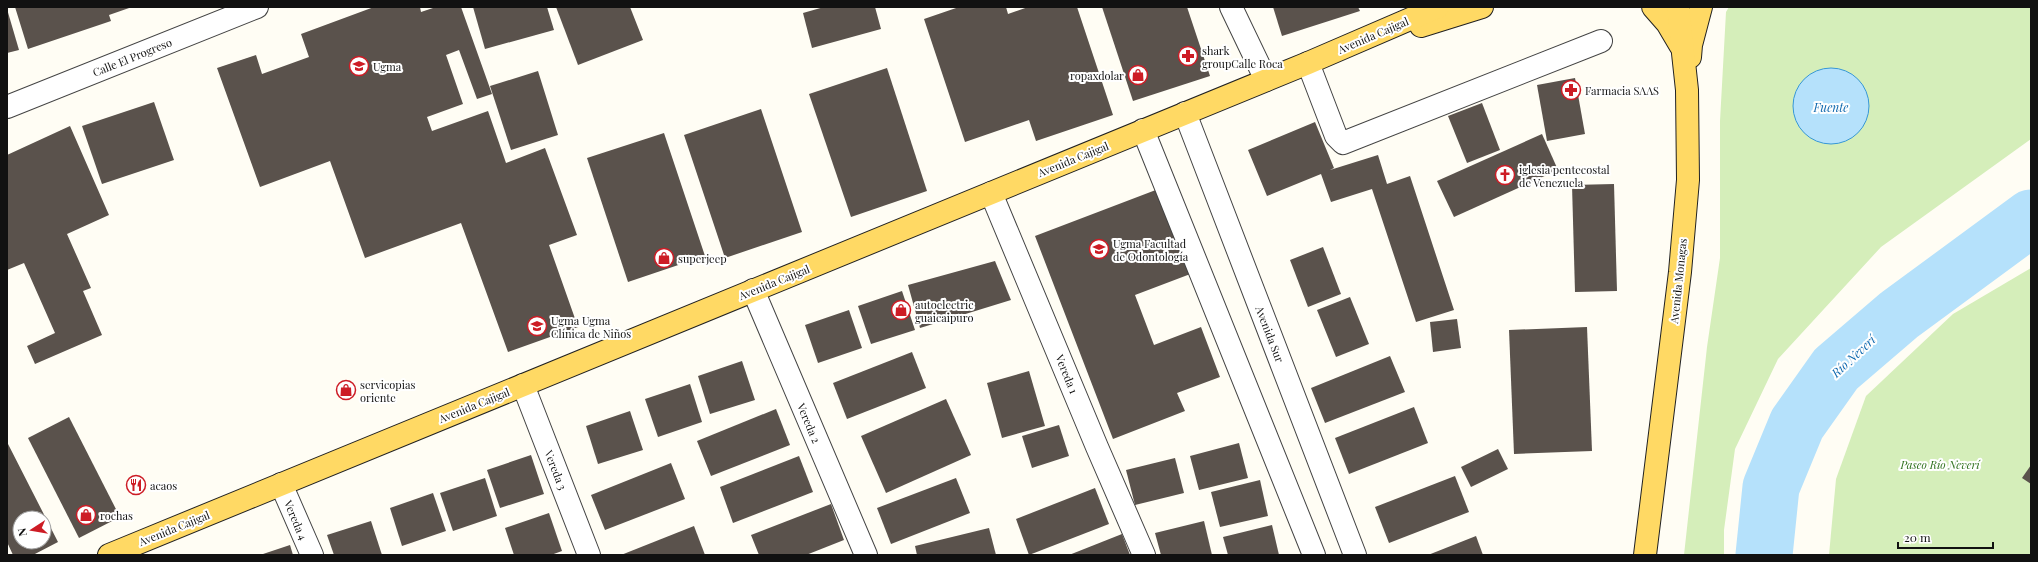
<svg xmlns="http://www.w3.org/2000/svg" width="2038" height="562" font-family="'Playfair Display',serif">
	<rect width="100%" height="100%" fill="#fffdf4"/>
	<g fill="#d5eeba">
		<polygon points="1729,7 2031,7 2031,139 1881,247 1778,359 1735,449 1724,530 1724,555 1684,555 1707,347 1720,258 1720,121 1726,12"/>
		<polygon points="2031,268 2031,555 1829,555 1836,479 1866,396 1953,314"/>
	</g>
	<circle fill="#b5e1fb" stroke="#3697d8" cx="1831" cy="106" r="38"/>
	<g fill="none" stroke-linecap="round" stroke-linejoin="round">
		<polyline stroke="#b5e1fb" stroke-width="57" points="1764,555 1771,487 1797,424 1836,369 1899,315 2031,218"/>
	</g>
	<g fill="#5a524c" fill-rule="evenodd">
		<polygon points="15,7 132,7 109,15 111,21 28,49"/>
		<polygon points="374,7 420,7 421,12 436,7 461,7 492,94 477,99 459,50 446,55 463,104 427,117 432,131 488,111 506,163 545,148 577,235 549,245 578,327 508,352 461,223 365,258 330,161 260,187 217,68 256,55 262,74 309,57 301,34"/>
		<polygon points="473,7 547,7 554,30 485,49"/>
		<polygon points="556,7 630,7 643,40 578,65"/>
		<polygon points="824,7 875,7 881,29 812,48 803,13"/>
		<polygon points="959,7 1006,7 1008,14 1028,7 1077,7 1113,115 1036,141 1029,120 965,142 924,19"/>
		<polygon points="1102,7 1187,7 1210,76 1133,101"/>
		<polygon points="1273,7 1358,7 1360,11 1282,36"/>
		<polygon points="7,9 19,50 7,53"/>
		<polygon points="887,68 927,191 851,217 809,94"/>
		<polygon points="538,71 558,135 511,150 490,86"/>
		<polygon points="1575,78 1585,134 1547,141 1537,85"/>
		<polygon points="154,102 174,160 102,184 82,126"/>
		<polygon points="1482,103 1500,150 1467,163 1448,116"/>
		<polygon points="761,109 802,232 725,258 684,135"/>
		<polygon points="1315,122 1334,168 1330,170 1378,155 1387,184 1410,176 1454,310 1416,322 1372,189 1331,202 1321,174 1267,196 1248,150"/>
		<polygon points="70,126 109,215 67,234 91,288 83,291 102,335 35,364 27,346 55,333 24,263 7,270 7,155"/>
		<polygon points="664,133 705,256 628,282 587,158"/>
		<polygon points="1542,134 1558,170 1454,217 1437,181"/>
		<polygon points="1614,184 1617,291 1575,292 1572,185"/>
		<polygon points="1161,188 1193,273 1135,295 1154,345 1201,327 1220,377 1177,393 1185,411 1113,439 1035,236"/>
		<polygon points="1323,247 1341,294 1308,307 1290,260"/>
		<polygon points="995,261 1011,300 920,328 908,285"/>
		<polygon points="902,291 915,330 871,344 858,306"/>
		<polygon points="1350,297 1369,344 1336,357 1317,310"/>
		<polygon points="849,310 862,348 818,363 805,325"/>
		<polygon points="1457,319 1461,348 1433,352 1430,322"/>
		<polygon points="1587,327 1592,451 1514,454 1509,330"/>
		<polygon points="912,352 926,388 847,419 833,383"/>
		<polygon points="1390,356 1405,392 1325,423 1311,388"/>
		<polygon points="742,361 755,400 710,414 698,376"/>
		<polygon points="1029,371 1045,426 1002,438 987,383"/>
		<polygon points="690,384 702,422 658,437 645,399"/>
		<polygon points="946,399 971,455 886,493 861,436"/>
		<polygon points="1414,407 1428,443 1349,474 1335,438"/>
		<polygon points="776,409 790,445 711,476 697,441"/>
		<polygon points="630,411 643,450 598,464 586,426"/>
		<polygon points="69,417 120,517 79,538 28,438"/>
		<polygon points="1059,425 1069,456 1032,468 1022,436"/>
		<path d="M 7,442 L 58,542 L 33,555 L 13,555 L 7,542 ZM 20,518 L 44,518 L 44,542 L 20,542 Z"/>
		<polygon points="1239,443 1248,478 1199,490 1190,456"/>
		<polygon points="1498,449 1508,469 1471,487 1461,467"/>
		<polygon points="531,455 544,494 500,508 487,470"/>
		<polygon points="799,456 813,492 733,523 720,487"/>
		<polygon points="1175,458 1184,493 1135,505 1126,470"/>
		<polygon points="671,463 685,499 605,530 591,495"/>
		<polygon points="2031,465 2031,484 2022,478"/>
		<polygon points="1455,476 1469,512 1389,543 1375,507"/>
		<polygon points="485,478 497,516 453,531 440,493"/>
		<polygon points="956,478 970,513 891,544 877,508"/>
		<polygon points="1260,480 1268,516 1220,527 1211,492"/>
		<polygon points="1095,488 1109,524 1029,555 1016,519"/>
		<polygon points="433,493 446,531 402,546 390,508"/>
		<polygon points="831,504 844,540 806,555 759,555 751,535"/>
		<polygon points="549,513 562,551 551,555 514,555 505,528"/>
		<polygon points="371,521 382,555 334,555 327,535"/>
		<polygon points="1204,521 1212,555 1161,555 1155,533"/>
		<polygon points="1272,525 1279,555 1228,555 1223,537"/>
		<polygon points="694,526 705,555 621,555"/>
		<polygon points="989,528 996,555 917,555 915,546"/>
		<polygon points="1122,534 1130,555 1069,555"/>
		<polygon points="1476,536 1483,555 1428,555"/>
		<polygon points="290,545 293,555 260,555"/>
	</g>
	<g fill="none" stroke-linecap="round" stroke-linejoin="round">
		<g stroke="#444" stroke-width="24">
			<g id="minor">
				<polyline points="1231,7 1266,80"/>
				<polyline points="1308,63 1336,136 1343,143 1601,41"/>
				<polyline points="7,107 257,7"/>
				<polyline points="1185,113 1355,555"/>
				<polyline points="1143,130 1314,555"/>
				<polyline points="991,193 1097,447 1144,555"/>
				<polyline points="753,290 866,555"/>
				<polyline points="523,385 589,555"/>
				<polyline points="281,484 312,555"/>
			</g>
		</g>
		<g stroke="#222" stroke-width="24">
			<g id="major">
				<polyline points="1653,7 1667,23 1680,45"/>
				<polyline points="1421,26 1482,7"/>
				<polyline points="1690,57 1691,45 1701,7"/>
				<polyline points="109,555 1308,63 1438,7"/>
				<polyline points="1645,555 1680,272 1688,180 1687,90 1678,7"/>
			</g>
		</g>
		<use href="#minor" stroke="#fff" stroke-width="22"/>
		<use href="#major" stroke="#ffd964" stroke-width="22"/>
	</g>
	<defs>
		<g id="pharmacy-ring" transform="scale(1)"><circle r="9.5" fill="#fff" stroke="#cd1c25" stroke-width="1.5"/><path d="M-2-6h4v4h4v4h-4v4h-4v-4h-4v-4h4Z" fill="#cd1c25"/></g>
		<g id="university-ring" transform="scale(1)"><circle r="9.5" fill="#fff" stroke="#cd1c25" stroke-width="1.5"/><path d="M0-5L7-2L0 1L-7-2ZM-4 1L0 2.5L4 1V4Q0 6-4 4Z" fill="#cd1c25"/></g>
		<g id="shop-ring" transform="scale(1)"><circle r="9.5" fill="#fff" stroke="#cd1c25" stroke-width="1.5"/><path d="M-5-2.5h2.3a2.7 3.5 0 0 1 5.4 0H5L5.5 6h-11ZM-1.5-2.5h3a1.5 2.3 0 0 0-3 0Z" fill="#cd1c25"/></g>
		<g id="church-ring" transform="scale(1)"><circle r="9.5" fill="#fff" stroke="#cd1c25" stroke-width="1.5"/><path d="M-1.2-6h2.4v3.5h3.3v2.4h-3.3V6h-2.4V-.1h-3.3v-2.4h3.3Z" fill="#cd1c25"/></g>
		<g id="restaurant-ring" transform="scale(1)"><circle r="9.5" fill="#fff" stroke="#cd1c25" stroke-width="1.5"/><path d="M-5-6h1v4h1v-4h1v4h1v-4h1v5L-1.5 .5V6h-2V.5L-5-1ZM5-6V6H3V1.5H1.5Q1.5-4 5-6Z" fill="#cd1c25"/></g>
	</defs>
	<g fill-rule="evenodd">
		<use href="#pharmacy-ring" x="1188" y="56"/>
		<use href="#university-ring" x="359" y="66"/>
		<use href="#shop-ring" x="1138" y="75"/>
		<use href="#pharmacy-ring" x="1571" y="90"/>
		<use href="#church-ring" x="1505" y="175"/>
		<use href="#university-ring" x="1099" y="249"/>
		<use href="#shop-ring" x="664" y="258"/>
		<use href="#shop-ring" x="901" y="310"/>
		<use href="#university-ring" x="537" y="326"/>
		<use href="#shop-ring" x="346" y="390"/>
		<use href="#restaurant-ring" x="136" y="485"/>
		<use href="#shop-ring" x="86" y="515"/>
	</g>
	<g text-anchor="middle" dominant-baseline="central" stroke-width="4" stroke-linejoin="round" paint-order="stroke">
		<g font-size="11" fill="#111" stroke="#fff">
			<text transform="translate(1373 35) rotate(-23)">Avenida Cajigal</text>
			<text transform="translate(132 57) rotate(-22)">Calle El Progreso</text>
			<text transform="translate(1073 159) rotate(-22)">Avenida Cajigal</text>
			<text transform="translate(1678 281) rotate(-84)">Avenida Monagas</text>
			<text transform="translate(774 282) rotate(-22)">Avenida Cajigal</text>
			<text transform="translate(1270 334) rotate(69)">Avenida Sur</text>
			<text transform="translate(1067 374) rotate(68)">Vereda 1</text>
			<text transform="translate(474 405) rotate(-22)">Avenida Cajigal</text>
			<text transform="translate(809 423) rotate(67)">Vereda 2</text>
			<text transform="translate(556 470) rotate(69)">Vereda 3</text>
			<text transform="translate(296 520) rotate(67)">Vereda 4</text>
			<text transform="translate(174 528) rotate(-22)">Avenida Cajigal</text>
		</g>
		<g font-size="11" fill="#111" stroke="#fff" text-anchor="start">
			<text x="1202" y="50">shark<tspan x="1202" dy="13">groupCalle Roca</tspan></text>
			<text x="373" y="66">Ugma</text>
			<text x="1124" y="75" text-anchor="end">ropaxdolar</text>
			<text x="1585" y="90">Farmacia SAAS</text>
			<text x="1519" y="169">iglesia pentecostal<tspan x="1519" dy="13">de Venezuela</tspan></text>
			<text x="1113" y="243">Ugma Facultad<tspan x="1113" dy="13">de Odontología</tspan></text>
			<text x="678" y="258">superjeep</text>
			<text x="915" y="304">autoelectric<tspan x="915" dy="13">guaicaipuro</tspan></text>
			<text x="551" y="320">Ugma Ugma<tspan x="551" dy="13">Clínica de Niños</tspan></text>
			<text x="360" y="384">servicopias<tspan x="360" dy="13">oriente</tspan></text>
			<text x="150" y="485">acaos</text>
			<text x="100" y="515">rochas</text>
		</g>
		<g font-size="11" font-style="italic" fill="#2c6f1a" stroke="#fff">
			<text x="1940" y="464">Paseo Río Neverí</text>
		</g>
		<g font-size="12" font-style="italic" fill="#0e68ae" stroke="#fff">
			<text x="1831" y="107">Fuente</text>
			<text transform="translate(1853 356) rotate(-43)">Río Neverí</text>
		</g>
	</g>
	<rect width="2038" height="562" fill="none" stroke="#111111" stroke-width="16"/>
	<g transform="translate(32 530) rotate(258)"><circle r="19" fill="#ffffff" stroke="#a0a0a0"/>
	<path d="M0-3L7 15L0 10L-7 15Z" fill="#cd1c25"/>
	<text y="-6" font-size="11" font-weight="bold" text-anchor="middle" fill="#111111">N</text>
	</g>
	<path d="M1898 542v6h95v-6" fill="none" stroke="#111111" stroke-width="2"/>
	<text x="1904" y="542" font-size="12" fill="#111111" stroke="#ffffff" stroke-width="3" paint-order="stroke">20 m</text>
</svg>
